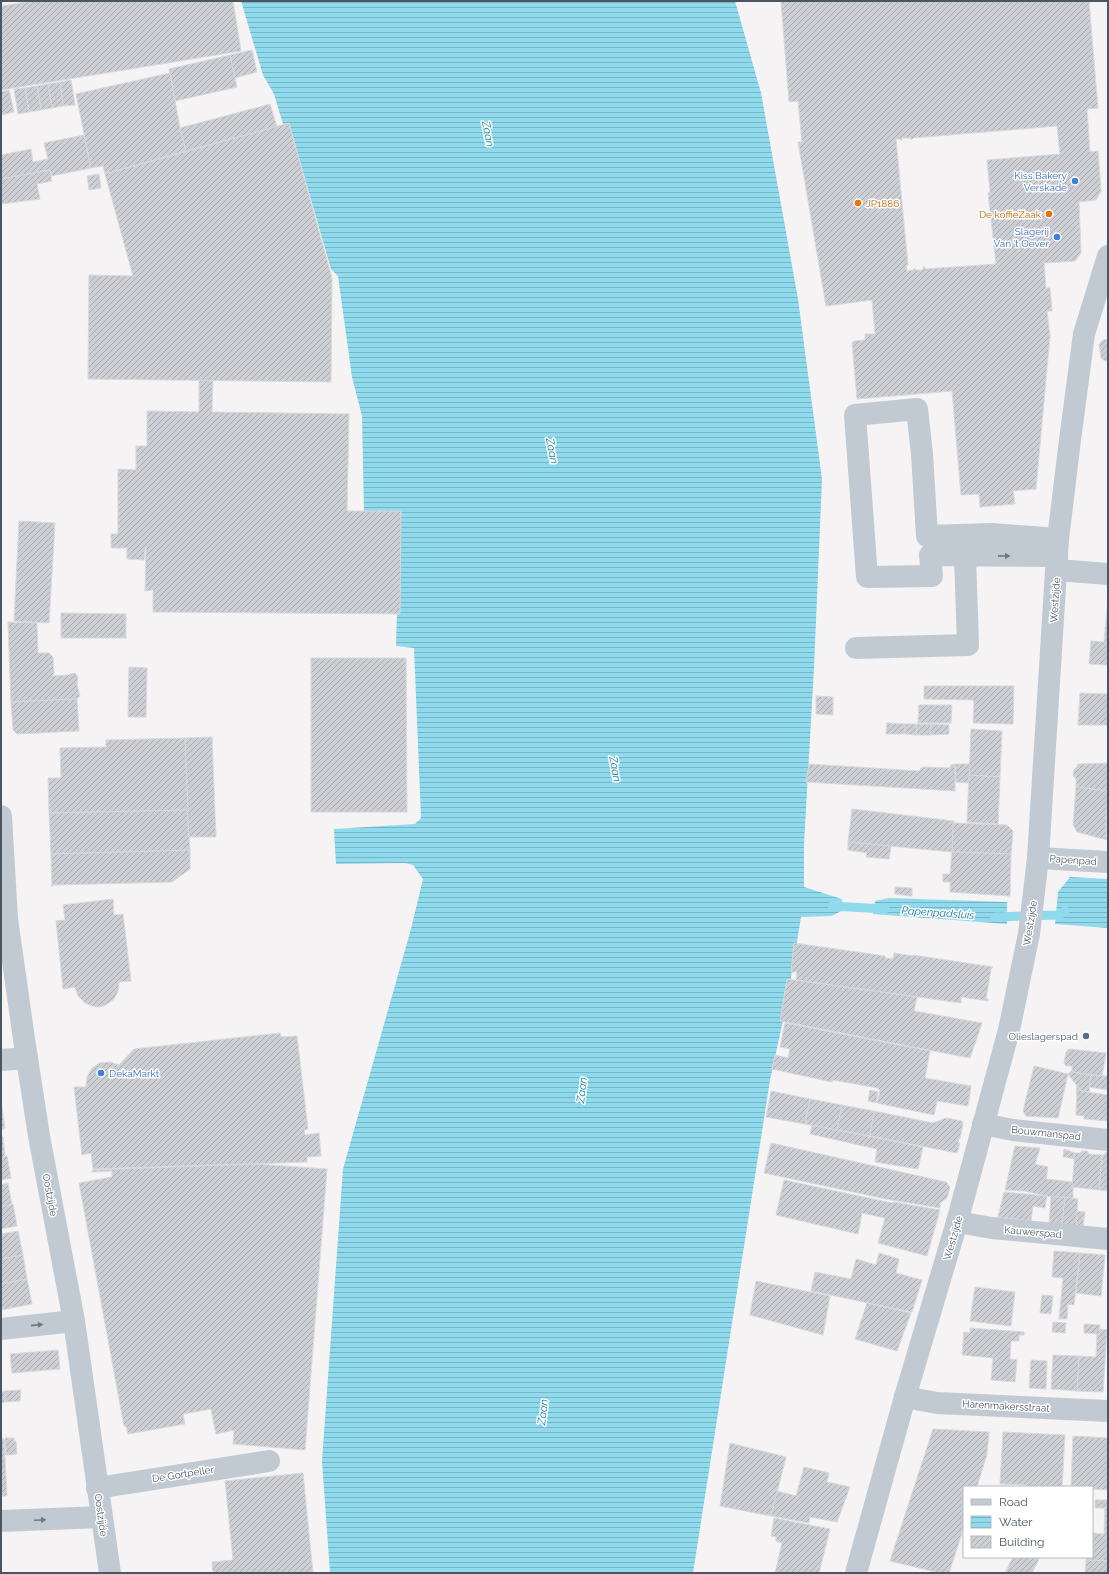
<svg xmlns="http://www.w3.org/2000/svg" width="1109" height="1574" font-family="Raleway,sans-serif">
	<defs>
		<pattern id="water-rules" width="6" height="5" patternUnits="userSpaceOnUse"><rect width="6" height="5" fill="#90daee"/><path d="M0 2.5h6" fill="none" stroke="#78b4c4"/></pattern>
		<pattern id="building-hatch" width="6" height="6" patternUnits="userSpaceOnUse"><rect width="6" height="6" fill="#cdcfd5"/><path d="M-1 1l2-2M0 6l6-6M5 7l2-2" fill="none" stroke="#a8abb0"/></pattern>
	</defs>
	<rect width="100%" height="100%" fill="#f5f3f3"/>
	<g fill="url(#water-rules)">
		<polygon points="241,1 735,1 761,93 798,299 822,479 814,668 804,844 804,887 842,899 843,910 832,916 801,917 787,1002 770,1080 693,1573 330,1573 322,1461 343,1169 411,929 423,879 413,865 405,863 336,864 334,829 415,824 421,818 414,648 396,646 400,511 364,512 362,416 352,377 338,276 331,269 289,123 283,124 274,94 263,75"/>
		<polygon points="1070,877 1108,879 1108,928 1055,924 1058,892"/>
		<polygon points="889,898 1007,902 1007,924 873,914 875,901"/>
	</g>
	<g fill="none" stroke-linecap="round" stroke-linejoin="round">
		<g stroke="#90daee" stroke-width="9">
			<polyline points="832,906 885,909"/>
			<polyline points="995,917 1059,915 1065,911"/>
		</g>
	</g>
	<g fill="url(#building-hatch)" stroke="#d7d9de" fill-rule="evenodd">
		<polygon points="34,1 233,1 241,51 1,90 1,6"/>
		<path d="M 781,1 L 1089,1 L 1098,108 L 1087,109 L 1090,152 L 1098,151 L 1101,191 L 1096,200 L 1079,202 L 1081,253 L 1075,261 L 1044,263 L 1046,288 L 1050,288 L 1052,311 L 1047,311 L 1050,336 L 1036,489 L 1013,491 L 1015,504 L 980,507 L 979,494 L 961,495 L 952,391 L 857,399 L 852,343 L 854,341 L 865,340 L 865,334 L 875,334 L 872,300 L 826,306 L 798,142 L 802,142 L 798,101 L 789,102 ZM 1057,126 L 1060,154 L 987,160 L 990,192 L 988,193 L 996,264 L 925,269 L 925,267 L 923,267 L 923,270 L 915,270 L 915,268 L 913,270 L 907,271 L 906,265 L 908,265 L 896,139 L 900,139 L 902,141 L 902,138 L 911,138 L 911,140 L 913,138 Z"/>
		<polygon points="252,50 257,72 235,78 230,55"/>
		<polygon points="230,55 237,87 175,101 169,69"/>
		<polygon points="170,73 180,128 186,151 105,174 103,166 91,168 76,94"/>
		<polygon points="71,80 75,105 63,106 60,82"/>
		<polygon points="60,82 63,106 52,108 48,84"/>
		<polygon points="48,84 52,108 41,110 37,86"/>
		<polygon points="37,86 41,110 29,112 25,88"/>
		<polygon points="25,88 29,112 18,114 14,89"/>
		<polygon points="9,90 14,112 1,115 1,92"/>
		<polygon points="270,104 277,127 186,151 180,128"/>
		<polygon points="289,123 332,278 331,382 88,379 89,275 133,276 105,174"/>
		<polygon points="84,135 91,168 51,176 50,170 1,179 1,155 31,149 33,162 48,159 44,143"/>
		<polygon points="50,170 52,181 37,184 40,199 1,204 1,179"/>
		<polygon points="99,174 101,188 89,190 87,176"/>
		<polygon points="1108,339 1108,361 1105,361 1101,358 1099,344 1103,340"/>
		<polygon points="199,380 213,381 212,412 349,414 347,511 401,511 400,614 153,612 153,590 145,591 146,548 145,548 144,560 127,559 127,548 111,548 111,534 118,534 118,469 136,470 136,446 147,446 147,411 199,412"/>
		<polygon points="19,521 55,523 49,623 14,621"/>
		<polygon points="1108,598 1108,665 1089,664 1091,641 1104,642"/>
		<polygon points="61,613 126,614 126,638 61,638"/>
		<polygon points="8,622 37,623 38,653 49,653 53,657 54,673 52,676 67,675 75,673 78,677 77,685 80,696 77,699 11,702"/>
		<polygon points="311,658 406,658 407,812 311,812"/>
		<polygon points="129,667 147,668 146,717 128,717"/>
		<polygon points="924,686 1014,686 1013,724 973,723 974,700 924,699"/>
		<polygon points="1080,693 1108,694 1108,725 1078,725"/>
		<polygon points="816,696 833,697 833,715 816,714"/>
		<polygon points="77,699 79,731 17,734 13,730 11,702"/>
		<polygon points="919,705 952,705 951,723 918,723"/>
		<polygon points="887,723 905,724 905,734 886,734"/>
		<polygon points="905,724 917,724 916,735 905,734"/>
		<polygon points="917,724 931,724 930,735 916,735"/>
		<polygon points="931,724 949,725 949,734 930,735"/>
		<polygon points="971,729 1002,731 1000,777 969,775"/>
		<polygon points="212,737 216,837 188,837 185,738"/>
		<polygon points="185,738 188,810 49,813 48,778 61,778 60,748 106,747 106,740"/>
		<polygon points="1108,763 1108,791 1076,787 1076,778 1073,776 1074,769 1077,767 1078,764"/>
		<polygon points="809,764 919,771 921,768 924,767 949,768 951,765 955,764 955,791 806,782"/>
		<polygon points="955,764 970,764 969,783 956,782"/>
		<polygon points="969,775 1000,777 998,824 967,822"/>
		<polygon points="1076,787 1108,791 1106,830 1107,840 1077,832 1073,825"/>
		<polygon points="1108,805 1108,840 1106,830"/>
		<polygon points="852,809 954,821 952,852 848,842"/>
		<polygon points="187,810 190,850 51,854 49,813"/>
		<polygon points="953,823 1007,825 1013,831 1011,854 952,852"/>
		<polygon points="848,842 891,846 889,859 866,857 867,853 848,850"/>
		<polygon points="190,850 190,869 172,882 54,885 52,887 51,854"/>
		<polygon points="952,852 1011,854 1010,896 950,892 950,882 943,882 943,874 950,874"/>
		<polygon points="895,887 912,888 912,896 895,894"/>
		<polygon points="113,899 114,915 123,914 131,981 119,982 118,992 113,1000 104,1006 95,1007 85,1003 78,996 75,987 63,989 56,921 65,920 63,905"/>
		<polygon points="794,943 885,956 885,958 893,959 894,953 913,956 913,955 993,967 991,969 986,999 988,999 988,1001 961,997 961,1003 796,980 797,972 791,972"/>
		<polygon points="787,979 917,997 914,1011 982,1023 970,1058 780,1021"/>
		<polygon points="785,1023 930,1051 925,1078 971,1086 968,1106 937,1101 934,1115 877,1103 880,1091 878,1088 833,1080 832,1082 772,1069 775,1055 788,1058 790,1049 780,1047"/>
		<polygon points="280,1033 281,1037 297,1036 308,1129 304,1130 305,1135 319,1133 321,1156 307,1157 307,1162 93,1169 91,1153 82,1155 74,1087 86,1087 87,1077 92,1068 100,1063 110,1062 119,1065 134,1049"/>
		<polygon points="1069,1049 1106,1053 1102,1076 1072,1072 1072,1066 1066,1066 1064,1063 1066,1052"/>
		<polygon points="1034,1066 1068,1074 1058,1118 1026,1116 1023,1111"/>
		<polygon points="1072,1070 1072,1072 1091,1075 1089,1092 1081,1091 1068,1074"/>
		<polygon points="1091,1075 1108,1076 1108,1090 1089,1087"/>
		<polygon points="1077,1086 1081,1091 1108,1095 1108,1121 1084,1119 1084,1116 1076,1115"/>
		<polygon points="870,1090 878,1092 876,1103 868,1101"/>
		<polygon points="771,1091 810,1099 805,1124 766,1117"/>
		<polygon points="810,1099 842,1105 837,1130 805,1124"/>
		<polygon points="1,1100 5,1129 1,1129"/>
		<polygon points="842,1105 874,1111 870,1136 837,1130"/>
		<polygon points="874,1111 933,1123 946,1118 962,1121 963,1123 960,1139 959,1138 958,1143 960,1143 957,1153 870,1136"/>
		<polygon points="812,1125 923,1147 918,1169 875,1162 877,1149 810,1134"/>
		<polygon points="1,1135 3,1137 5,1157 1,1157"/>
		<polygon points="771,1143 946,1182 950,1187 947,1198 940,1203 940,1208 886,1199 764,1173"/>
		<polygon points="1015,1146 1040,1148 1035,1164 1048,1167 1046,1179 1073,1182 1073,1198 1051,1197 1025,1191 1005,1190"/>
		<polygon points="1064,1149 1075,1153 1075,1159 1063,1157"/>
		<polygon points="1082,1151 1087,1151 1089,1154 1102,1155 1099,1190 1072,1187 1075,1153 1080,1153"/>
		<polygon points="1106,1152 1108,1152 1108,1191 1099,1190 1102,1155 1104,1155"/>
		<polygon points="7,1156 11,1178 1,1180 1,1157"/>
		<polygon points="255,1164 327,1169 305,1450 233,1444 234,1430 216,1434 211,1409 183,1414 185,1424 128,1434 126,1426 124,1426 79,1183 112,1177 112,1171 92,1172 92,1170"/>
		<polygon points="784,1180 892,1203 893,1202 940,1210 927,1256 878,1243 885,1218 862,1213 858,1234 776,1215"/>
		<polygon points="8,1183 12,1205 1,1207 1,1185"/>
		<polygon points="1004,1192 1047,1196 1045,1208 1033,1206 1031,1221 998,1217"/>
		<polygon points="1051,1197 1065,1197 1062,1225 1049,1224"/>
		<polygon points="1065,1197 1078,1199 1076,1226 1062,1225"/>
		<polygon points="13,1204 17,1226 1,1229 1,1207"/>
		<polygon points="1077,1211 1085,1212 1083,1227 1076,1226"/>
		<polygon points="18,1231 23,1255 1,1259 1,1234"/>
		<polygon points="1054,1251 1080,1253 1074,1305 1068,1304 1067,1319 1059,1319 1063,1278 1052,1277"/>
		<polygon points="879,1253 899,1259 896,1273 922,1280 912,1312 811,1291 815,1272 851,1279 856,1259 876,1265"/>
		<polygon points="1080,1253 1105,1255 1101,1296 1076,1293"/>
		<polygon points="23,1255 27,1279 1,1284 1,1259"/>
		<polygon points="27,1279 32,1304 1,1310 1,1284"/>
		<polygon points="756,1281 830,1296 823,1335 750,1315"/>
		<polygon points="975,1287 1015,1292 1011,1326 970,1321"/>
		<polygon points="1042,1295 1053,1296 1051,1314 1040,1313"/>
		<polygon points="867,1303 911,1313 897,1351 855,1339"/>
		<polygon points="1053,1322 1066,1323 1065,1333 1052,1332"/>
		<polygon points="1084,1324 1100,1325 1099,1334 1084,1333"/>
		<polygon points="970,1328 1024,1332 1024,1335 1019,1335 1019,1341 1011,1341 1010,1359 1017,1360 1015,1382 991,1380 993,1358 962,1355 964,1332 970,1333"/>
		<polygon points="1100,1329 1107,1330 1103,1392 1077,1391 1079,1356 1096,1357 1097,1334 1099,1334"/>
		<polygon points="58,1350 60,1369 12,1373 10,1354"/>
		<polygon points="1053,1355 1079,1356 1077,1391 1051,1389"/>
		<polygon points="1031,1360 1047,1361 1046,1389 1029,1388"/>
		<polygon points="21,1390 20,1401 5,1402 5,1391"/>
		<polygon points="5,1391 5,1402 1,1403 1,1392"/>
		<polygon points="933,1429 989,1432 987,1454 977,1487 964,1487 964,1527 949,1573 940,1573 890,1561"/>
		<polygon points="1003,1432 1065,1435 1062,1487 1035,1486 1035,1487 1026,1487 1026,1485 1000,1484"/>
		<polygon points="1073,1436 1108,1438 1108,1490 1092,1489 1092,1487 1071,1487"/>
		<polygon points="5,1438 14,1438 14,1441 16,1441 17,1454 6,1455"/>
		<polygon points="1,1439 4,1439 7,1496 1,1496"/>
		<polygon points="730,1443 786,1457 771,1516 720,1506"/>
		<polygon points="804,1467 829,1473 827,1482 850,1487 837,1522 810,1517 809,1523 771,1516 777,1491 796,1496"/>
		<polygon points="303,1473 313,1573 213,1573 212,1562 233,1560 225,1481"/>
		<polygon points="1095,1500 1108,1500 1108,1561 1086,1560 1086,1557 1092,1557 1092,1533 1104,1534 1105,1508 1095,1508"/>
		<polygon points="774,1518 830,1529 819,1573 775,1573 782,1543 776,1541 776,1537 771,1536"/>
		<polygon points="1013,1557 1040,1557 1032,1573 1005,1573"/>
		<polygon points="1086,1560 1108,1561 1108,1573 1085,1573"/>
	</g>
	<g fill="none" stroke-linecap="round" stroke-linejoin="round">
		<g stroke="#c1cad2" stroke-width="22">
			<polyline points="1057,556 930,555 932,576 867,577 855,415 917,409 922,454 927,536 991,534 1058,539"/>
			<polyline points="1057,570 1108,574"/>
			<polyline points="856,648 968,645 965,556"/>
			<polyline points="1,816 7,919 24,1039 39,1136 74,1321 110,1573"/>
			<polyline points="1038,858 1108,862"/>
			<polyline points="1,1060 27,1058"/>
			<polyline points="983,1124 1013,1130 1108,1140"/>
			<polyline points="957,1222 992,1228 1108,1239"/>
			<polyline points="1,1329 74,1321"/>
			<polyline points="905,1397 937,1403 1108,1411"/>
			<polyline points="97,1488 269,1461"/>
			<polyline points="1,1521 101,1517"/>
		</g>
		<polyline stroke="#c1cad2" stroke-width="22" points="856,1573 905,1397 957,1222 1009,1030 1029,934 1038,858 1058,539 1070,440 1084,334 1108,256"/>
	</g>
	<defs><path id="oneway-solid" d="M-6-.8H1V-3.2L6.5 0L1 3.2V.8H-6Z"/></defs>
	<g fill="#6e7983">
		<use href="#oneway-solid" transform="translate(1004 556) rotate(1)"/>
		<use href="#oneway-solid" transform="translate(37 1325) rotate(-6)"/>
		<use href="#oneway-solid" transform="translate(40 1520) rotate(-3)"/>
	</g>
	<g fill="#3f7fe0" stroke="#fff" stroke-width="1.5">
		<circle cx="1075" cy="181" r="4"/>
		<circle cx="1057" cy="237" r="4"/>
		<circle cx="101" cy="1073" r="4"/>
	</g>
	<g fill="#e8710a" stroke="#fff" stroke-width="1.5">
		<circle cx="858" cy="203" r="4"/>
		<circle cx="1049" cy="214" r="4"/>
	</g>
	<circle fill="#5c6f8a" stroke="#fff" stroke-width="1.5" cx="1086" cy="1036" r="4"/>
	<g text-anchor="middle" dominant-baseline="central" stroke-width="3" stroke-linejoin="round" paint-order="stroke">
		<g font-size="10" fill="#366cbe" stroke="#fff" text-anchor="end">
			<text x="1067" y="175">Kiss Bakery<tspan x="1067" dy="12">Verskade</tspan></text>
			<text x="1049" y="231">Slagerij<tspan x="1049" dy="12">Van 't Oever</tspan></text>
			<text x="109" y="1073" text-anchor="start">DekaMarkt</text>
		</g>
		<g font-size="10" fill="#c56008" stroke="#fff" text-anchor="start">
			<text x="866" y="203">JP1886</text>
			<text x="1041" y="214" text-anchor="end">De koffieZaak</text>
		</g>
		<g font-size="10" fill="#4a5661" stroke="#fff">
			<text transform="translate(1055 600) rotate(-86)">Westzijde</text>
			<text transform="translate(1073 860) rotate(4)">Papenpad</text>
			<text transform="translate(1030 923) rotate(-81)">Westzijde</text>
			<text transform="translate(1046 1133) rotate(6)">Bouwmanspad</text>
			<text transform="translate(50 1195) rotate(79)">Oostzijde</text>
			<text transform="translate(1033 1232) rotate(5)">Kauwerspad</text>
			<text transform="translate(953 1238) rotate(-74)">Westzijde</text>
			<text transform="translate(1006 1406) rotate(3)">Harenmakersstraat</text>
			<text transform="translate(183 1474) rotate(-9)">De Gortpeller</text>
			<text transform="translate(101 1515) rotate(82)">Oostzijde</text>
		</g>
		<g font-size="10" fill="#4e5e75" stroke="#fff" text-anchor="end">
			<text x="1078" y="1036">Olieslagerspad</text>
		</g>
		<g font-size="11" font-style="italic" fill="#0c7c9b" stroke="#fff">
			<text transform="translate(488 134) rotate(79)">Zaan</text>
			<text transform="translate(552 451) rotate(79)">Zaan</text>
			<text transform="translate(615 769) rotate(80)">Zaan</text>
			<text transform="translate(938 913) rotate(4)">Papenpadsluis</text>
			<text transform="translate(582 1090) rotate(-83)">Zaan</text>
			<text transform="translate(543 1412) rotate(-83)">Zaan</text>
		</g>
	</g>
	<rect width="1109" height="1574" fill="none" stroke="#4a5661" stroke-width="4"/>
	<rect x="963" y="1486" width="130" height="72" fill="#ffffff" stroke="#b7bbc0"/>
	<rect x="971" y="1499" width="20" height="6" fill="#c1cad2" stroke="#b7bbc0"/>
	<text x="999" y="1506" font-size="12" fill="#4a5661">Road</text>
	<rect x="971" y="1516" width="20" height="12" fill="url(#water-rules)" stroke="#b7bbc0"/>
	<text x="999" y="1526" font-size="12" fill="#4a5661">Water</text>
	<rect x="971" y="1536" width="20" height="12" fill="url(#building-hatch)" stroke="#b7bbc0"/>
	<text x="999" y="1546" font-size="12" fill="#4a5661">Building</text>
</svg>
